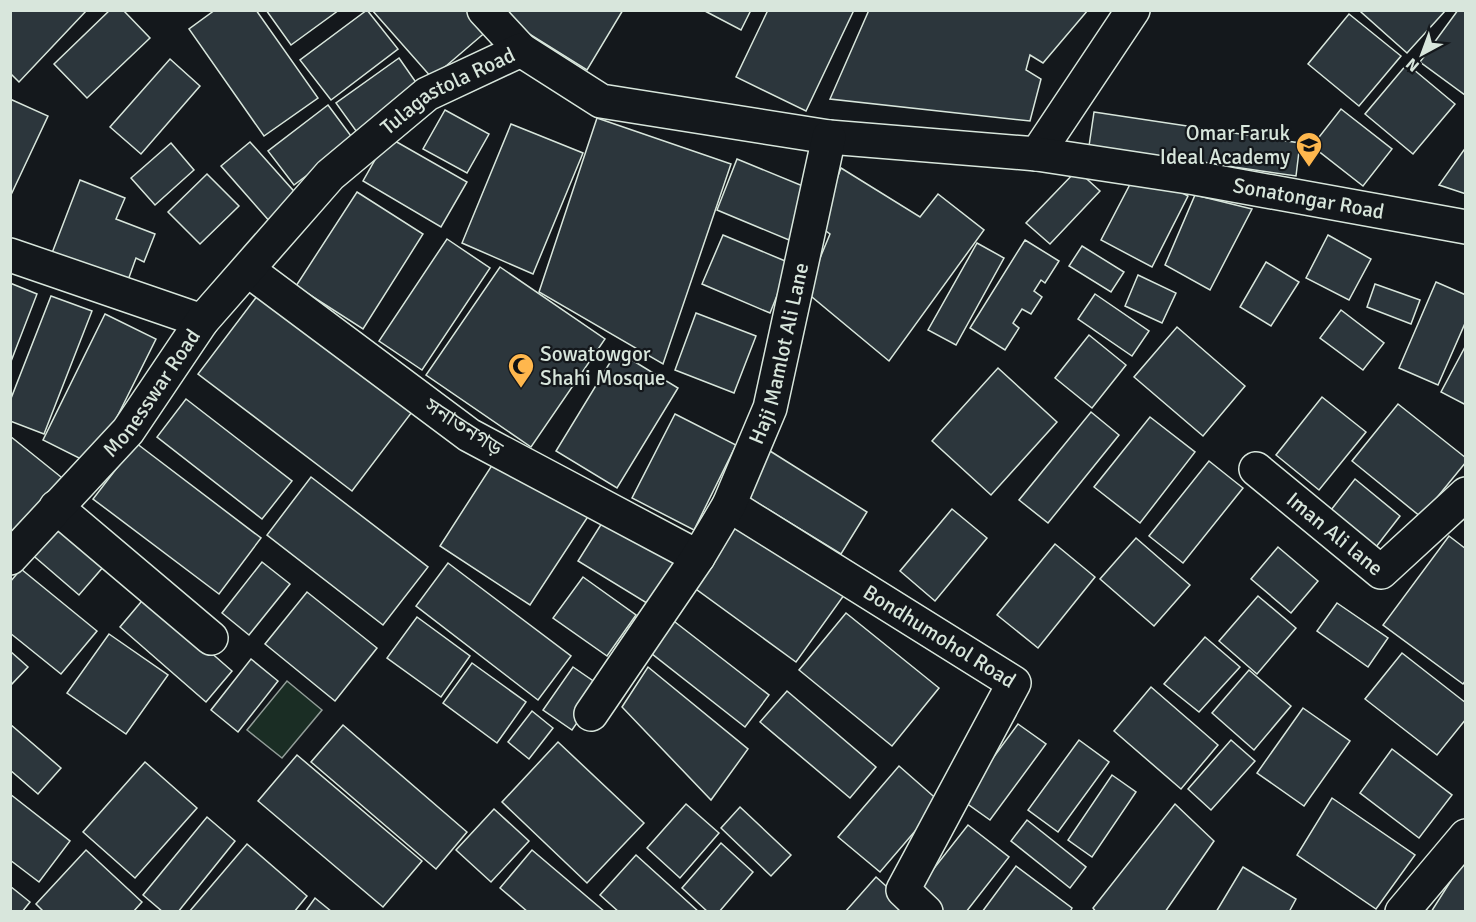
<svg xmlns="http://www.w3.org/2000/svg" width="1476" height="922" font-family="Signika,'Noto Sans Bengali',sans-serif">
	<rect width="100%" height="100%" fill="#14181c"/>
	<polygon fill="#1a2d24" stroke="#939e99" stroke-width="1.5" points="287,681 322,710 282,758 247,730"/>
	<g fill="#2c363c" stroke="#d8e6dc" stroke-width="1.5">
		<polygon points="10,10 87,10 19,82 10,73"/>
		<polygon points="110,10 123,10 150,38 87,98 54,64"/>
		<polygon points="215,10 256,10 318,98 264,136 189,29"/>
		<polygon points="266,10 339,10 291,45"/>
		<polygon points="367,10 398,49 331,100 300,60"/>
		<polygon points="372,10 471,10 488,30 432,78"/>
		<polygon points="491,10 623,10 587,70"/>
		<polygon points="703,10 751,10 741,30"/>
		<polygon points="768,10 854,10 806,111 736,77"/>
		<polygon points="869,10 1088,10 1043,63 1030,55 1026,70 1041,79 1030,121 830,99"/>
		<polygon points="1362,10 1446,10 1407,53 1361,12"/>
		<polygon points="1458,10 1466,10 1465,95 1420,62"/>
		<polygon points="1349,14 1401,56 1359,106 1308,64"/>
		<polygon points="399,58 422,91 359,135 336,103"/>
		<polygon points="170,59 200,86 141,154 110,127"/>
		<polygon points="1407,64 1455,104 1413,154 1365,114"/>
		<polygon points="10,99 48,116 10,197"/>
		<polygon points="328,105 354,140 294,185 268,151"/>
		<polygon points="1341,109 1392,149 1363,186 1312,146"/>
		<polygon points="445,110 489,134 467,173 423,149"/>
		<polygon points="1094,112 1300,143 1296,176 1089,146"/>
		<polygon points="597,118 731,164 663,364 539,292"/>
		<polygon points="511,124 583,153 533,274 462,243"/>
		<polygon points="388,137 467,182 441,227 363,181"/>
		<polygon points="250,142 300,198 271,223 221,166"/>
		<polygon points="171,143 194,170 155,205 131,178"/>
		<polygon points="1466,147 1466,194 1439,185"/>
		<polygon points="737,159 810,189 789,240 717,210"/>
		<polygon points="841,168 920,217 938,194 984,230 889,361 806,292 830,234 819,226"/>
		<polygon points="1138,169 1188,196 1152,267 1101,240"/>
		<polygon points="1077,170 1100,191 1050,244 1026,223"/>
		<polygon points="207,174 239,206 200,244 168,212"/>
		<polygon points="80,180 125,198 116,219 155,234 144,262 136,258 127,283 52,253"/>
		<polygon points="357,192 423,234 363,329 296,286"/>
		<polygon points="1195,195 1252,209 1210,290 1165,265"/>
		<polygon points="723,235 790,263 770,313 702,284"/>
		<polygon points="1328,235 1371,259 1349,300 1306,278"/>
		<polygon points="447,239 490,268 422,370 379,341"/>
		<polygon points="1025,240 1059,261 1045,283 1041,280 1034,291 1042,297 1031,314 1022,309 1013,323 1019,328 1005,350 970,328"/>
		<polygon points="977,243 1004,258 956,345 928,330"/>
		<polygon points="1082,246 1124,272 1111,292 1069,266"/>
		<polygon points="1266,262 1299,282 1271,326 1240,307"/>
		<polygon points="500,267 605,339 531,447 426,375"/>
		<polygon points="1138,275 1176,293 1162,323 1125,306"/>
		<polygon points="1436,282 1466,295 1466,321 1438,385 1399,368"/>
		<polygon points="10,283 37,294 10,364"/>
		<polygon points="1375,284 1420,300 1411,324 1367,307"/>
		<polygon points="261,291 415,408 352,491 198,374"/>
		<polygon points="1095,294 1149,331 1132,356 1078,319"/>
		<polygon points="51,296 92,311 44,434 10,421 10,401"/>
		<polygon points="1341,310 1384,343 1363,370 1320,338"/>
		<polygon points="696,313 756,336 734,393 675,370"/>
		<polygon points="105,314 156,339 93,465 43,440"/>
		<polygon points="1177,327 1245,386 1203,436 1134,377"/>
		<polygon points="1089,335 1126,365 1092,408 1055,378"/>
		<polygon points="1466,345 1466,405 1441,392"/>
		<polygon points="617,351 678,388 617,488 556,451"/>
		<polygon points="998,368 1057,422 991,495 932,441"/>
		<polygon points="1322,397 1366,432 1319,490 1276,455"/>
		<polygon points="186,399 292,481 262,519 157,437"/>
		<polygon points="1398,404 1466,458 1466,462 1421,517 1352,461"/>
		<polygon points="1091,412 1119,435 1048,523 1019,500"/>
		<polygon points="675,414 736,445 694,530 632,498"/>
		<polygon points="1150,417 1195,452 1140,523 1094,487"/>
		<polygon points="10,436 66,481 10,550"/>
		<polygon points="136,443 261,538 219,594 93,499"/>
		<polygon points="770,451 867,512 841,554 743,494"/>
		<polygon points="498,456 589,515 530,605 440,546"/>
		<polygon points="1209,461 1243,488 1183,563 1149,536"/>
		<polygon points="311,477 428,567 383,625 267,535"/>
		<polygon points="1355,479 1400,516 1376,547 1331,510"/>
		<polygon points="952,509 987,538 935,601 900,571"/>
		<polygon points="739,514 847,591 796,662 689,584"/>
		<polygon points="607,515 678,559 650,605 578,561"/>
		<polygon points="54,523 104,566 79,595 29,552"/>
		<polygon points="1449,536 1466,549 1466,680 1463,684 1383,625"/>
		<polygon points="1136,538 1190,585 1154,626 1100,579"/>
		<polygon points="1055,544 1095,577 1038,648 997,615"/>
		<polygon points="1278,547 1318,581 1291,613 1251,579"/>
		<polygon points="262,562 290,584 249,635 222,613"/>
		<polygon points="448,563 571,656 538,700 416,606"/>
		<polygon points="21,569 97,631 61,674 10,633 10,582"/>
		<polygon points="583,577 636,615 607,656 553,618"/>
		<polygon points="307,592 377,648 335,701 265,644"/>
		<polygon points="146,596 232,671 206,702 120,627"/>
		<polygon points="1258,596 1296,628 1257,674 1219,641"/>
		<polygon points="1337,603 1388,638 1368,667 1317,631"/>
		<polygon points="846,613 939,688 892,746 799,670"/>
		<polygon points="666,615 769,695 745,727 642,646"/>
		<polygon points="417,617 470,656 441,697 387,658"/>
		<polygon points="109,634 168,675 126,734 67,693"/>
		<polygon points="1205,637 1240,667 1199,712 1164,684"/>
		<polygon points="10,651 28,667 10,686"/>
		<polygon points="1402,653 1466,703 1466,719 1437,755 1365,699"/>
		<polygon points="251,659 278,681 238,732 211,710"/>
		<polygon points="472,663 526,702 497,743 443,703"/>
		<polygon points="573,667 602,687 572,730 543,710"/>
		<polygon points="648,667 748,749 711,800 622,707"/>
		<polygon points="1249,670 1291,706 1254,750 1212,713"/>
		<polygon points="1151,687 1218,745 1181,789 1114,731"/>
		<polygon points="787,691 876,767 850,798 760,722"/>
		<polygon points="1303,708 1350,741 1304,806 1257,773"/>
		<polygon points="532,711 553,728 529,759 508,742"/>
		<polygon points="10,724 61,768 38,794 10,770"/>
		<polygon points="1018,724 1046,744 990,820 962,800"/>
		<polygon points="343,725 467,832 436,869 311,762"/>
		<polygon points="1079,740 1109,762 1058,832 1028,810"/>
		<polygon points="1231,740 1255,761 1211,810 1188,789"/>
		<polygon points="558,742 644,823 587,883 502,802"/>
		<polygon points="1392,749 1452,795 1419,838 1360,793"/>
		<polygon points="297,755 422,861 383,907 258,801"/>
		<polygon points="145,762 197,808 135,878 83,832"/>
		<polygon points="899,766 940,802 880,872 838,837"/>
		<polygon points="1112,775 1136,792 1092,857 1068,840"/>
		<polygon points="10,794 70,841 39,882 10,860"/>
		<polygon points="1332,798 1415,855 1376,909 1297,855"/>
		<polygon points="686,804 719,833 680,878 647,848"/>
		<polygon points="1175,804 1214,841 1165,912 1096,912 1093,908"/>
		<polygon points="740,807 791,855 771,876 721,828"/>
		<polygon points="494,809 529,841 491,882 456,850"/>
		<polygon points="207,817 235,841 178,912 163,912 143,895"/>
		<polygon points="1027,820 1086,867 1070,888 1011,841"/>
		<polygon points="968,825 1009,857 966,912 935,912 913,895"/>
		<polygon points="721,843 753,872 719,912 708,912 682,888"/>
		<polygon points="247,844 307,896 294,912 189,912"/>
		<polygon points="86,850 142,902 133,912 44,912 36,904"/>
		<polygon points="532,850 605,912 528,912 500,888"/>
		<polygon points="636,855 699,912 619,912 600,895"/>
		<polygon points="1466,857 1466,912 1431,912"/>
		<polygon points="1016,866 1072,908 1070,912 982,912"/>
		<polygon points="1243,867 1296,899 1289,912 1216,912"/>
		<polygon points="876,877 915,912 845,912"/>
		<polygon points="10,886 30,902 22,912 10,912"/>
		<polygon points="315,898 332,912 305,912"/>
	</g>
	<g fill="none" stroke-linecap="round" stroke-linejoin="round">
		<g stroke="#d8e6dc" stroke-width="36">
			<g id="street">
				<polyline points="484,10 521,50"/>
				<polyline points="1037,154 1133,10"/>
				<polyline points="10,255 202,321"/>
				<polyline points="248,270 469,435 698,557"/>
				<path id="s1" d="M 1256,469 L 1381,572 L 1466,494"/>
				<path id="s2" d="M 729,505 L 1014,683 L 903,890 L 926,912"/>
				<polyline points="56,507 211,638"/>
				<path id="s3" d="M 10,558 L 128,431 L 202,321 L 330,175 L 427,94 L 521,50 L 601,101 L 829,137 L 1037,154 L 1195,178 L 1466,227"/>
				<path id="s4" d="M 591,714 L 698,557 L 729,505 L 770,408 L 829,137"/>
				<polyline points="1402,912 1466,836"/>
			</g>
		</g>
		<use href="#street" stroke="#14181c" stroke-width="33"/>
	</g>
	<defs>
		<g id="school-pin" transform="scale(1.35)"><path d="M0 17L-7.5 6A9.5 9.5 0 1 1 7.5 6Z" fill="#ffb74d" stroke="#14181c"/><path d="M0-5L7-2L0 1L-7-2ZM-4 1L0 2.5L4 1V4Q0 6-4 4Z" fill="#111"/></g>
		<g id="mosque-pin" transform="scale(1.35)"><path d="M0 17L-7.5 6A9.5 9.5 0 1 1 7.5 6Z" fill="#ffb74d" stroke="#14181c"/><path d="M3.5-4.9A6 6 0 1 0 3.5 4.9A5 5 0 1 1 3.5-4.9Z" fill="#111"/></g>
	</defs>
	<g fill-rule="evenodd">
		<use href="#school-pin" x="1309" y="145"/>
		<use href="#mosque-pin" x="521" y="366"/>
	</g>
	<g text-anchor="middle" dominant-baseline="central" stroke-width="4.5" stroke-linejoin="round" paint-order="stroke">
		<g font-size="21" fill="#d8e6dc" stroke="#14181c">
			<text stroke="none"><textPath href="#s3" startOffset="646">Tulagastola Road</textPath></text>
			<text stroke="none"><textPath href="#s3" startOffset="1540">Sonatongar Road</textPath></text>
			<text stroke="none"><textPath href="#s4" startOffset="411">Haji Mamlot Ali Lane</textPath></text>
			<text stroke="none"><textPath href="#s3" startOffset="218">Monesswar Road</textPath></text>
			<text transform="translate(464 427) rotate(33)">সনাতনগড়</text>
			<text stroke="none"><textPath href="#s1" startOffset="102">Iman Ali lane</textPath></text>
			<text stroke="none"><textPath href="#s2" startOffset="248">Bondhumohol Road</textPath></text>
		</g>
		<g font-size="21" fill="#d8e6dc" stroke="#14181c" text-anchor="end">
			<text x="1290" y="133">Omar Faruk<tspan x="1290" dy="24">Ideal Academy</tspan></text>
			<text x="540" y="354" text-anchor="start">Sowatowgor<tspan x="540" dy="24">Shahi Mosque</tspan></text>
		</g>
	</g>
	<rect width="1476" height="922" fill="none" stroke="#d8e6dc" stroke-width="24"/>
	<g transform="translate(1422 54) rotate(221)" stroke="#14181c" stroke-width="4.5" paint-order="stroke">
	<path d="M0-4.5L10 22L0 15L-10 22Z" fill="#d8e6dc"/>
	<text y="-9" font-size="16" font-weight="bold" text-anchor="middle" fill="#d8e6dc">N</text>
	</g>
</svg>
